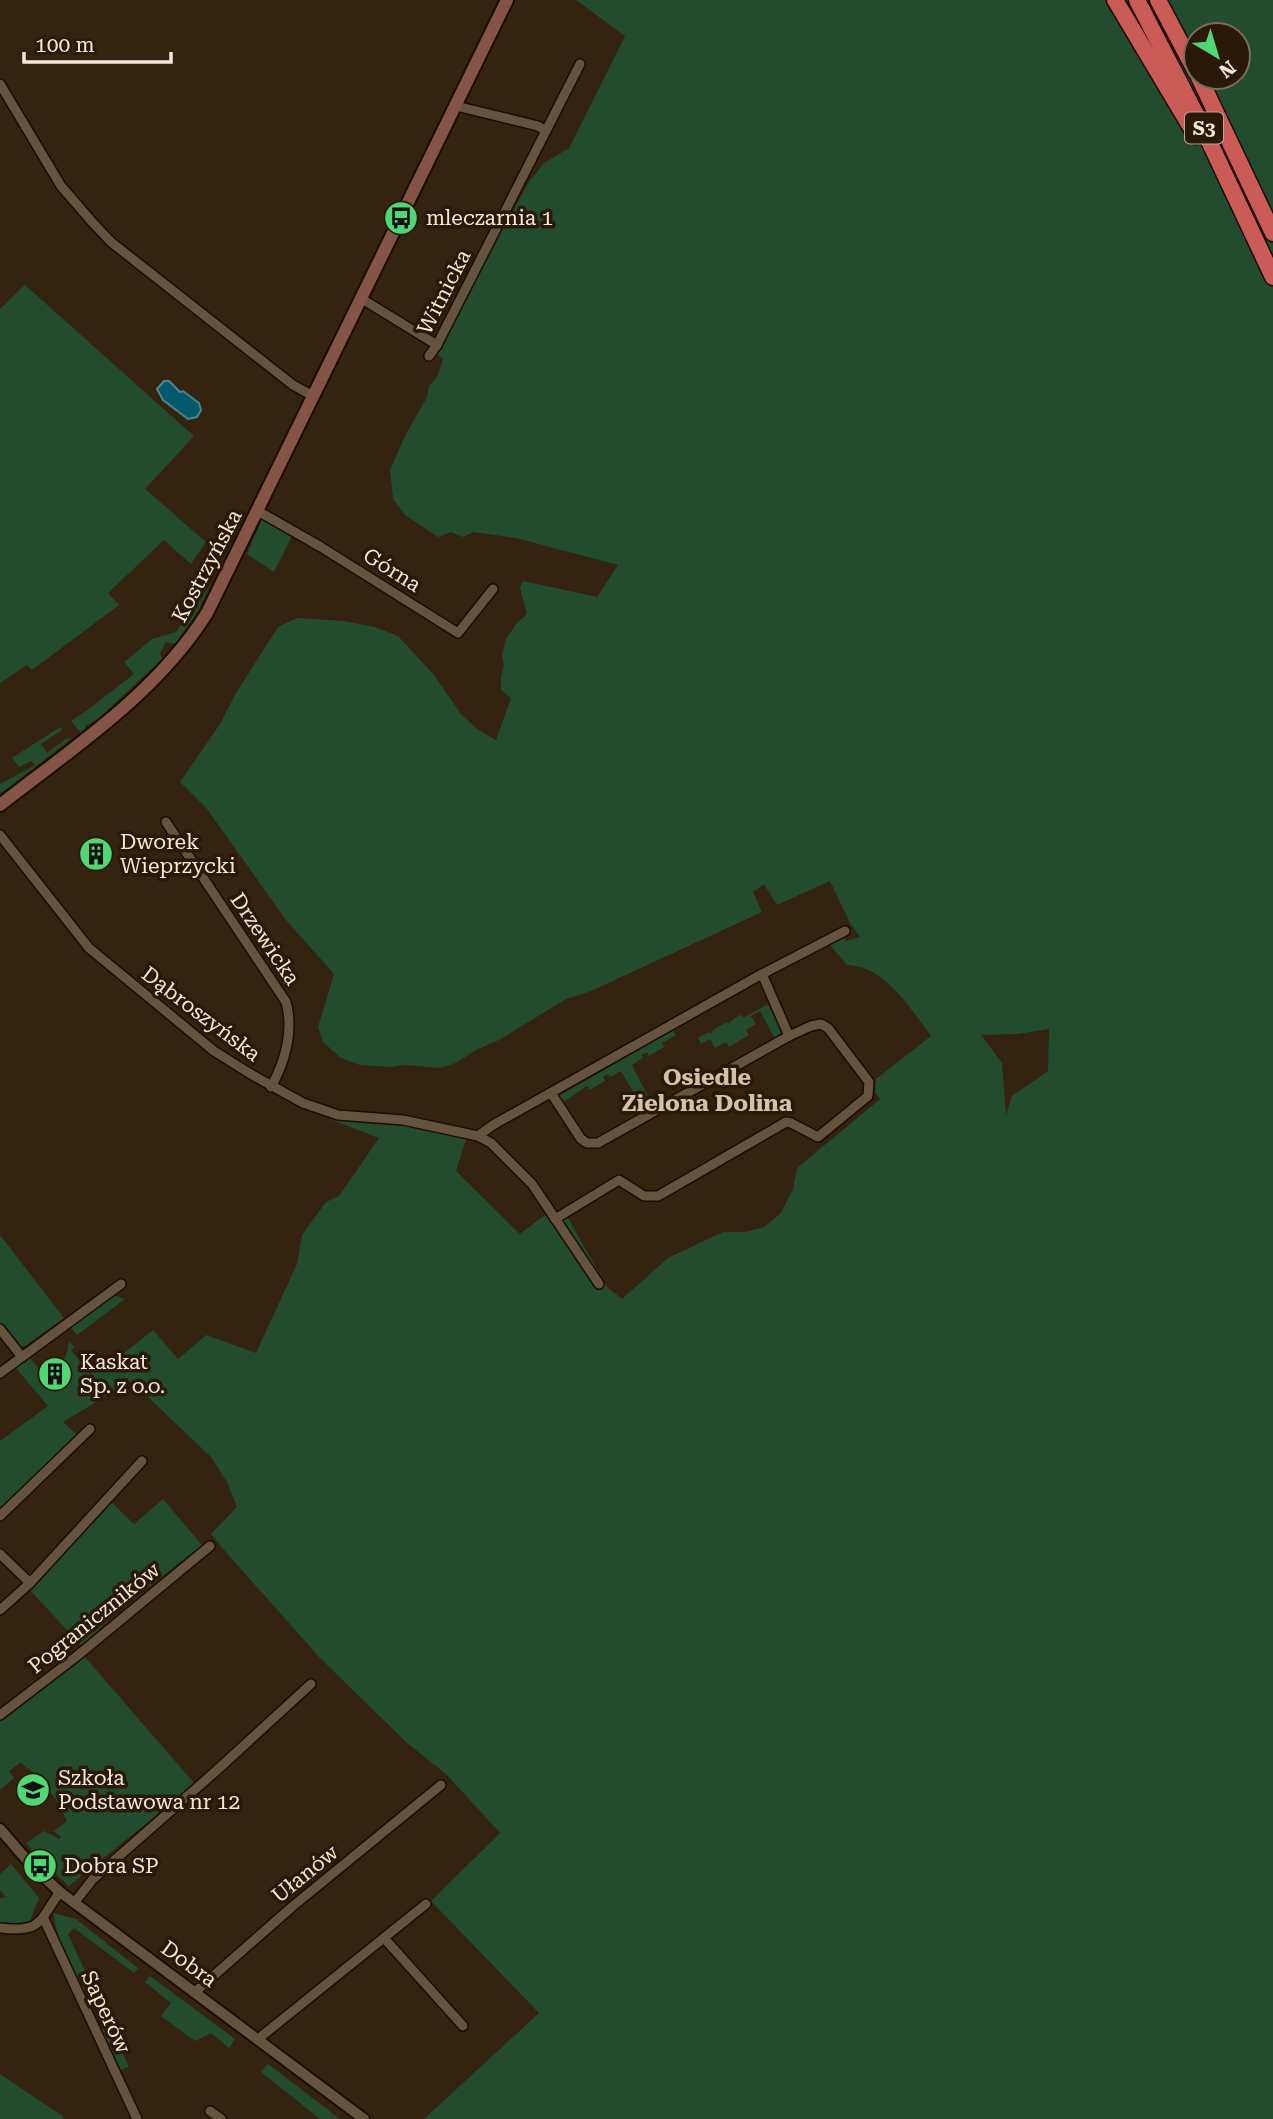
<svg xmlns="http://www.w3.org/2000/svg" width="1273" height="2119" font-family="'Roboto Serif',serif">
	<rect width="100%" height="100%" fill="#34230f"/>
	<g fill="#224c2d" fill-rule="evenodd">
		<path d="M 576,0 L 1273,0 L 1273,2119 L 424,2119 L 539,2013 L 431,1901 L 500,1833 L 446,1774 L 407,1743 L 320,1658 L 223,1549 L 211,1534 L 237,1507 L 227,1482 L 211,1457 L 131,1381 L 63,1422 L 77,1435 L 0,1510 L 0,1441 L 48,1406 L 15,1367 L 29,1357 L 56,1390 L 72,1378 L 61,1364 L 67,1353 L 69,1341 L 74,1347 L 71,1350 L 90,1374 L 104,1363 L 108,1366 L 153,1330 L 178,1359 L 206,1335 L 256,1353 L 297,1264 L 302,1235 L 326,1202 L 339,1196 L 379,1138 L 329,1119 L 417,1126 L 466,1139 L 456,1171 L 520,1234 L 545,1215 L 567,1216 L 607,1287 L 622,1299 L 668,1258 L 723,1232 L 745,1232 L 764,1227 L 781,1213 L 793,1189 L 797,1168 L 880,1099 L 875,1092 L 876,1079 L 931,1036 C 910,1008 885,966 847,965 L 828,943 L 842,936 L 847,941 L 860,937 L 850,923 L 830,881 L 777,905 L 764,884 L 753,892 L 762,912 L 591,991 L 566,999 L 499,1040 L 476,1050 L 456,1063 L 439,1068 L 405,1065 L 391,1067 L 360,1065 L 341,1058 L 323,1042 L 318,1027 L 334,974 L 286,920 L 207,809 L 180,782 L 220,724 L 236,693 L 278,627 L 297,618 L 344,621 L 375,627 L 398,636 L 434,675 L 461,714 L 477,729 L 496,740 L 511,698 L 501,690 L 501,677 L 504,666 L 502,655 L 506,639 L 516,624 L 527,614 L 520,588 L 523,581 L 597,597 L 618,565 L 516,538 L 473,532 L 463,537 L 451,532 L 438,537 L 405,515 L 393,499 L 390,470 L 406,434 L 427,397 L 429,386 L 437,377 L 443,359 L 434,352 L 529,182 L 544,163 L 569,148 L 625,36 ZM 1196,35 L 1238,35 L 1238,77 L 1196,77 ZM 1049,1029 L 1048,1071 L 1012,1096 L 1006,1115 L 1002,1063 L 981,1035 L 1018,1034 Z"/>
		<polygon points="25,285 194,436 145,489 206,542 191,564 164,540 108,593 119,605 32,670 27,665 0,683 0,309"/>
		<polygon points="262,519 292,536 274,572 247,554"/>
		<polygon points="211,583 198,611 175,644 166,642 160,653 162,659 98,719 85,726 86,728 80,732 71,721 86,711 134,674 124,662 152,639 176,632"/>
		<polygon points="60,727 62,730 41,744 47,753 67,738 71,739 0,794 0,784 35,765 31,761 19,767 12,758"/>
		<polygon points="768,1004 782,1031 775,1039 760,1011 751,1016 756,1024 746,1030 749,1035 729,1047 726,1042 715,1048 710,1039 701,1044 698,1038 709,1032 711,1034 713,1030 727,1022 728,1024 739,1015 745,1017"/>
		<polygon points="673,1030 676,1035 662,1043 664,1047 649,1056 647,1052 641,1055 643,1058 632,1065 654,1108 645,1113 621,1071 610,1077 608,1074 603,1077 605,1081 590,1090 587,1086 563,1102 559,1096"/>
		<polygon points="0,1235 64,1318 25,1346 18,1346 0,1323"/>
		<polygon points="113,1295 125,1299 77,1335 69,1325"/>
		<polygon points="163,1499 202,1545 118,1611 82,1646 28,1588 110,1501 134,1524"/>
		<polygon points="84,1656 195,1784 69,1886 36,1856 26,1843 44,1831 59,1839 61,1837 54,1831 67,1821 55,1798 29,1768 27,1769 21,1762 9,1771 14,1778 0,1790 0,1719"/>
		<polygon points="11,1864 39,1898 30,1921 19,1924 0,1923 0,1898 6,1897 0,1890 0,1874"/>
		<polygon points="53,1913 76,1919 138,1968 134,1973 74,1928 68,1934 96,1995 85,1997 59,1941"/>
		<polygon points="150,1976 235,2039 229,2048 211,2033 195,2041 161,2016 171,2003 145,1982"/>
		<polygon points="108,2021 129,2067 119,2070 99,2027"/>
		<polygon points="268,2064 340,2119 320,2119 261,2072"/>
		<polygon points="0,2074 61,2115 64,2119 0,2119"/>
	</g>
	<polygon fill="#05596d" stroke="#4d848e" stroke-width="2" points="164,381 169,381 180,392 183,391 199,403 201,410 197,417 188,419 163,400 157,389"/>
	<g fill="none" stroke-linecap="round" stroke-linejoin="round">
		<g stroke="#1b0c00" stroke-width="12">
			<g id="minor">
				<polyline points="0,84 61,186 93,223 111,242 293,385 313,396"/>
				<polyline points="456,106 538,126 546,131"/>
				<polyline points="362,299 437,345"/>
				<polyline points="429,356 437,345 580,64"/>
				<polyline points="258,511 321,547 458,633 493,589"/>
				<path d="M 166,822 L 286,1002 C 294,1031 285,1062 271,1087"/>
				<polyline points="0,835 89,948 214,1051 249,1073 303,1103 338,1115 403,1120 478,1136 491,1143 532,1184 599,1284"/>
				<polyline points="762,974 789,1036"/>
				<polyline points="551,1093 581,1139 587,1143 598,1143 789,1036 811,1026 821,1024 828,1028 869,1082 868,1096 818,1137 791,1123 786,1122 658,1196 644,1196 619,1180 555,1219"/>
				<polyline points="478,1136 493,1125 762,974 845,931"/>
				<polyline points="0,1329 22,1357"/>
				<polyline points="0,1373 121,1284"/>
				<polyline points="0,1516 90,1429"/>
				<polyline points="0,1554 30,1583"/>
				<polyline points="0,1610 30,1583 142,1461"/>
				<polyline points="0,1715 77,1656 210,1546"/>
				<polyline points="74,1903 93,1879 216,1771 311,1684"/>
				<polyline points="44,1919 137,2119"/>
				<path d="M 0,1928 C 43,1933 39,1920 60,1892"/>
				<polyline points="384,1938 463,2026"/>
				<polyline points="194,1993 293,1906 441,1785"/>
				<polyline points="258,2039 426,1904"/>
				<polyline points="210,2111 221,2119"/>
			</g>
		</g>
		<g stroke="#1b0c00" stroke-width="14">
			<polyline id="tertiary" points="0,1829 33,1867 60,1892 364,2119"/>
		</g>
		<g stroke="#1b0c00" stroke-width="16">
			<path id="secondary" d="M 0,805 C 73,748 157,693 207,613 L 507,0"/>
		</g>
		<g stroke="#1b0c00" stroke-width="19">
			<g id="motorway">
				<polyline points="1115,0 1196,136"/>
				<polyline points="1137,0 1202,126 1273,277"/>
				<polyline points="1158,0 1196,72"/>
				<polyline points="1199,77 1273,233"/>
			</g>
		</g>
		<use href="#minor" stroke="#66533e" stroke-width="9"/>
		<use href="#tertiary" stroke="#66533e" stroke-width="10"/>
		<use href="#secondary" stroke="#845546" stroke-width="12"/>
		<use href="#motorway" stroke="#cb5b57" stroke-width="16"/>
	</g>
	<defs>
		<g id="bus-disc" transform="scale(1.75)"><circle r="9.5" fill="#51d674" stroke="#2a1906"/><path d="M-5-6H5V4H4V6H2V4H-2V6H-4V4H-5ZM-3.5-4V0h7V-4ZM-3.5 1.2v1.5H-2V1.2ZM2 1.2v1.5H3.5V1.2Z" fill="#111"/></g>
		<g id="building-disc" transform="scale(1.75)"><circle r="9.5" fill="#51d674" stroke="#2a1906"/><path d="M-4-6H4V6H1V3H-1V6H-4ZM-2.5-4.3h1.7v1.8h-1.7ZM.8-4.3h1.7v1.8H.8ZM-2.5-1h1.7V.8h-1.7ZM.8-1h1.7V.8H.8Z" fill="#111"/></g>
		<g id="school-disc" transform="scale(1.75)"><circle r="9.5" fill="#51d674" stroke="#2a1906"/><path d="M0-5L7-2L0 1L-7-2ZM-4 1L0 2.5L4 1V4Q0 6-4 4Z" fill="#111"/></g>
	</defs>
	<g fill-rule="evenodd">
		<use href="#bus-disc" x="401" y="218"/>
		<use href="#building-disc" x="96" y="854"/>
		<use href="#building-disc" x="55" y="1374"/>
		<use href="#school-disc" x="33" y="1790"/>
		<use href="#bus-disc" x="40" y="1866"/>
	</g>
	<g text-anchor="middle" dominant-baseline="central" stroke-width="7" stroke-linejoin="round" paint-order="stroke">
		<rect fill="#2a1906" stroke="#b7aa9c" stroke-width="2" x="1185" y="112.5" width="38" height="31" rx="5"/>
		<g font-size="19" font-weight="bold" fill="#f4e8dc">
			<text x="1204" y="128">S3</text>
		</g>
		<g font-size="21" fill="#f4e8dc" stroke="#2a1906" text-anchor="start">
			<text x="426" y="218">mleczarnia 1</text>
			<text x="120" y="842">Dworek<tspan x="120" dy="24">Wieprzycki</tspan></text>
			<text x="80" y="1362">Kaskat<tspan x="80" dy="24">Sp. z o.o.</tspan></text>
			<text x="58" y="1778">Szkoła<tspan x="58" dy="24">Podstawowa nr 12</tspan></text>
			<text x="64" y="1866">Dobra SP</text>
		</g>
		<g font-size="21" fill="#f4e8dc" stroke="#2a1906">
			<text transform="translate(444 292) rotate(-63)">Witnicka</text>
			<text transform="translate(207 566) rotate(-62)">Kostrzyńska</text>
			<text transform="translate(392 570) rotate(32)">Górna</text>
			<text transform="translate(265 939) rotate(56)">Drzewicka</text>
			<text transform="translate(201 1014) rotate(37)">Dąbroszyńska</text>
			<text transform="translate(94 1618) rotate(-39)">Pograniczników</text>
			<text transform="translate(305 1874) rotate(-39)">Ułanów</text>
			<text transform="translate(189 1964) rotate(36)">Dobra</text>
			<text transform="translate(106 2012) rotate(65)">Saperów</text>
		</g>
		<g font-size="23" font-weight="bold" fill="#d6c0a8" stroke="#2a1906">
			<text x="707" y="1077">Osiedle<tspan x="707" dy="26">Zielona Dolina</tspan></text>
		</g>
	</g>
	<g transform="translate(1217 56) rotate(142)"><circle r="33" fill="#2a1906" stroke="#7b6c5c" stroke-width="2"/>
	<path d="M0-5L12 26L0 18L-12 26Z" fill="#51d674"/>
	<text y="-10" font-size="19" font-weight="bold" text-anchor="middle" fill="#f4e8dc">N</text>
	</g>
	<path d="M24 52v10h147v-10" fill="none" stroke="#f4e8dc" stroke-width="3.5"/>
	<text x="35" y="52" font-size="21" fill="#f4e8dc" stroke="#2a1906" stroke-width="5" paint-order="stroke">100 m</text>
</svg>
